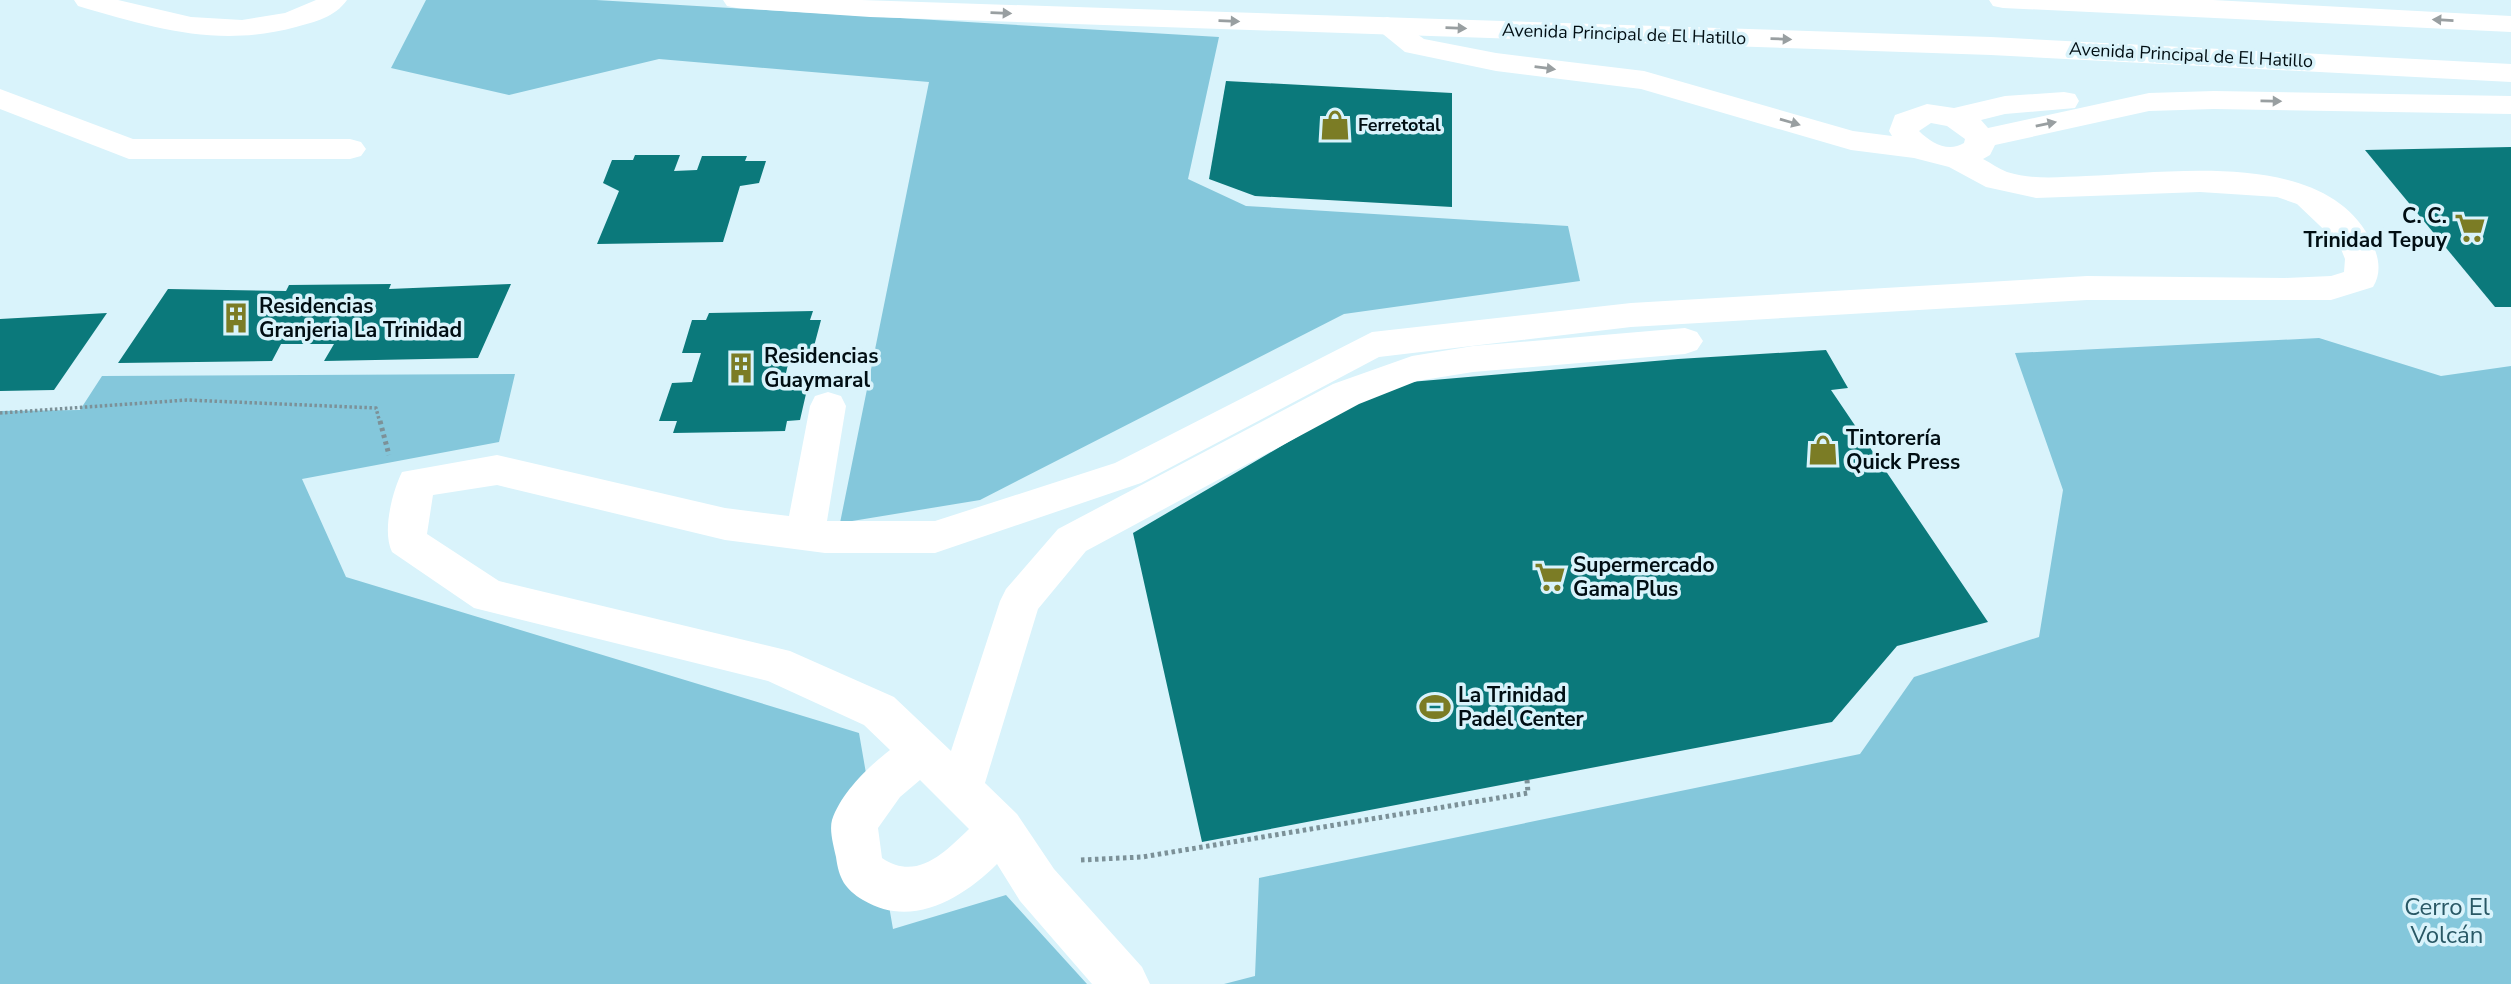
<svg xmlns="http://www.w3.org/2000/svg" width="2511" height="984" font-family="'Nunito Sans',sans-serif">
	<rect width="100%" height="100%" fill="#d9f3fb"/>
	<g fill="#84c7db">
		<polygon points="426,0 596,0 1219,37 1188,179 1246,206 1568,226 1580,281 1344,314 980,500 840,523 929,82 659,59 509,95 391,68"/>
		<polygon points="2319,338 2441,376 2511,366 2511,984 1224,984 1255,976 1259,878 1860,754 1914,677 2039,637 2063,490 2015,353"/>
		<polygon points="515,374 499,442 302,479 346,577 859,733 893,929 1006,895 1087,984 0,984 0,411 80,410 102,376"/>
	</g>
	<g fill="#0b797b">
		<polygon points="1226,81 1452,93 1452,207 1255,196 1209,179"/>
		<polygon points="2511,147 2511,307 2495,307 2365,150"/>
		<polygon points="635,155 680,155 674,171 697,170 702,156 747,156 745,161 766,161 759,183 740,186 723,242 597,244 619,191 603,183 612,160 633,160"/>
		<polygon points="391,284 389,289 511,284 478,358 324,361 334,344 281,344 272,361 118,363 168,289 286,291 289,285"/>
		<polygon points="813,311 810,320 821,320 813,350 791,351 783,386 808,385 800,420 787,421 785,431 673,433 677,421 659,421 672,383 692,382 701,353 682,353 692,320 706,320 709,313"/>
		<polygon points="107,313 54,390 0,391 0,319"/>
		<polygon points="1826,350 1848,388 1831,390 1988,622 1897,646 1832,722 1202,842 1133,533 1387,384 1678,359"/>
	</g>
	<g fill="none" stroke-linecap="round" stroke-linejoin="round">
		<polyline stroke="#7c9198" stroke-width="3.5" stroke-dasharray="2.5 2.5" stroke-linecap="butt" points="0,413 187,400 376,408 380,423"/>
		<g stroke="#7c9198" stroke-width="5" stroke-dasharray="3.5 3.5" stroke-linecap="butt">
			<polyline points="380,421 389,455"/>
			<polyline points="1081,860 1142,857 1528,793 1527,780"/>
		</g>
		<g fill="#fff" fill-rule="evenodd">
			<path d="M 74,0 L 118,0 L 191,17 L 242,20 L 285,13 L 316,0 L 347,0 C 335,17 315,22 296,27 C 217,48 154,28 78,6 Z"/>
			<path d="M 1387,17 L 1397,20 L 1424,39 L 1496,53 L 1644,71 L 1853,131 L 1892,136 L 1889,131 L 1895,115 L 1927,104 L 1954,108 L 2005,96 L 2064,92 L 2075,94 L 2079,101 L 2075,108 L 2005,114 L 1981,120 L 1988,128 L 2149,93 L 2214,91 L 2511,96 L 2511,114 L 2214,109 L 2149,111 L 1995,145 L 1990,155 L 1983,159 C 1991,163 1999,169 2007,172 C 2032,180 2060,177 2086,176 C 2170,173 2321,149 2369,237 C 2378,253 2383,271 2373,287 L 2331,300 L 2087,300 L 1631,327 L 1379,357 L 1141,483 L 935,553 L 825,553 L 725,540 L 497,485 L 433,495 L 427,534 L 499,581 L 790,651 L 894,697 L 951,751 L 1000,601 L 1006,589 L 1058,529 L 1333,384 L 1412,356 L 1473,346 L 1685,328 L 1697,332 L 1703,341 L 1697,350 L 1685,354 L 1473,372 L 1417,381 L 1359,404 L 1086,551 L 1038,609 L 985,783 L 1017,814 L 1054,869 L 1142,967 L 1150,984 L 1092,984 L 1020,901 L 997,864 C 962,899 911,929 863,900 C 845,889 839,879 836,857 C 834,847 829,831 832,820 C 841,793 868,767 890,750 L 864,725 L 768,681 L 474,608 L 392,552 C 382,532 392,492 402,472 L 497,455 L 725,508 L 789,516 L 810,406 L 815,396 L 828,392 L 841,396 L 846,406 L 827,521 L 935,521 L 1115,463 L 1372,332 L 1631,303 L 2087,276 L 2285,278 L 2331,276 L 2344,272 L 2345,259 L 2339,244 L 2297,204 L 2277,197 L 2200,192 L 2036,198 L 1986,187 L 1949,167 L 1914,158 L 1851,150 L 1641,89 L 1496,71 L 1405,52 L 1373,26 L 1377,20 ZM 1931,123 L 1947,126 L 1965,139 L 1964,143 C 1948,153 1931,143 1919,131 ZM 920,780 L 969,829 C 945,852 917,882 882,858 L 878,828 L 900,797 Z"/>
			<polygon points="0,89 133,139 350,139 361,142 366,149 361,156 350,159 129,159 0,109"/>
		</g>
		<g fill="#fff" fill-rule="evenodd">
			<polygon points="723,0 861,0 1991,37 2511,64 2511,82 1991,55 870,17 737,8 727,6"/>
			<polygon points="1989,0 2213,0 2511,16 2511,32 2003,8 1993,6"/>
		</g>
	</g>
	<defs><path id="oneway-solid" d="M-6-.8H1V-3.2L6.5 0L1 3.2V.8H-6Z" transform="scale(1.75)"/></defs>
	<g fill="#999fa1">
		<use href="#oneway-solid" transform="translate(1001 13) rotate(2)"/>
		<use href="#oneway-solid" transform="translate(2443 20) rotate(-177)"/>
		<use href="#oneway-solid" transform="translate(1229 21) rotate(2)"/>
		<use href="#oneway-solid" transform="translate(1456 28) rotate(2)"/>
		<use href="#oneway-solid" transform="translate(1781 39) rotate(2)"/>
		<use href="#oneway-solid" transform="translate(1545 68) rotate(7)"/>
		<use href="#oneway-solid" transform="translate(2271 101) rotate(1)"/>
		<use href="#oneway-solid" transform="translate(1790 122) rotate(16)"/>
		<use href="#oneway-solid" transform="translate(2046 124) rotate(-12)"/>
	</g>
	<defs>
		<g id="shop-bare" transform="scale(2.415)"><path d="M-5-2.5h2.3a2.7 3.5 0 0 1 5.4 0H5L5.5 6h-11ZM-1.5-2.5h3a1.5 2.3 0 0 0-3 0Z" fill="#7b7c25" stroke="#d9f3fb" stroke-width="2.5" paint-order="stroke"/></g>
		<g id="supermarket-bare" transform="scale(2.415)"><path d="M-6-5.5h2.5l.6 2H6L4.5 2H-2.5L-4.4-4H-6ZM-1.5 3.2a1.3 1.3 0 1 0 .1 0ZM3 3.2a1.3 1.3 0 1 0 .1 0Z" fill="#7b7c25" stroke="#d9f3fb" stroke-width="2.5" paint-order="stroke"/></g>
		<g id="building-bare" transform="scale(2.415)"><path d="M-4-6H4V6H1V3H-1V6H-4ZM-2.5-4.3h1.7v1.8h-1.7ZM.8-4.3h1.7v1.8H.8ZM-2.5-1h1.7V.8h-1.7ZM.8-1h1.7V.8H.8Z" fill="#7b7c25" stroke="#d9f3fb" stroke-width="2.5" paint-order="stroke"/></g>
		<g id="stadium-bare" transform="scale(2.415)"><path d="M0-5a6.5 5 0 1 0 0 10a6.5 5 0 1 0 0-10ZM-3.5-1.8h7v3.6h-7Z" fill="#7b7c25" stroke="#d9f3fb" stroke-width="2.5" paint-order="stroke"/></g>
	</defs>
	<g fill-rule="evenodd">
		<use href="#shop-bare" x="1335" y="125"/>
		<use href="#supermarket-bare" x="2470" y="228"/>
		<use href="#building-bare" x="236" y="318"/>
		<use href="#building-bare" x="741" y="368"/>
		<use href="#shop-bare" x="1823" y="450"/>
		<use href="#supermarket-bare" x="1550" y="577"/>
		<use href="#stadium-bare" x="1435" y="707"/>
	</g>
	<g text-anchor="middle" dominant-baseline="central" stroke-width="7" stroke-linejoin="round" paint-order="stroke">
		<g font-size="18" fill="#010e13" stroke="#d9f3fb">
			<text transform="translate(1624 34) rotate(2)">Avenida Principal de El Hatillo</text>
			<text transform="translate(2191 55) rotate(3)">Avenida Principal de El Hatillo</text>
		</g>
		<g font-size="18" font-weight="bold" fill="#010e13" stroke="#d9f3fb" text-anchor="start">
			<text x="1358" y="125">Ferretotal</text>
		</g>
		<g font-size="21" font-weight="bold" fill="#010e13" stroke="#d9f3fb" text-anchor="start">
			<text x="2447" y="216" text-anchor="end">C. C.<tspan x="2447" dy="24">Trinidad Tepuy</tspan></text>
			<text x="259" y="306">Residencias<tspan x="259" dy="24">Granjeria La Trinidad</tspan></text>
			<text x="764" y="356">Residencias<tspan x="764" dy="24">Guaymaral</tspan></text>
			<text x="1846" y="438">Tintorería<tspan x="1846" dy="24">Quick Press</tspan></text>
			<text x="1573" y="565">Supermercado<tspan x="1573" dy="24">Gama Plus</tspan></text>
			<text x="1458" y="695">La Trinidad<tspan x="1458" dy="24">Padel Center</tspan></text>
		</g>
		<g font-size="24" fill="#295865" stroke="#d9f3fb">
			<text x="2447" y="907">Cerro El<tspan x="2447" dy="28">Volcán</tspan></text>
		</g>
	</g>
</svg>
